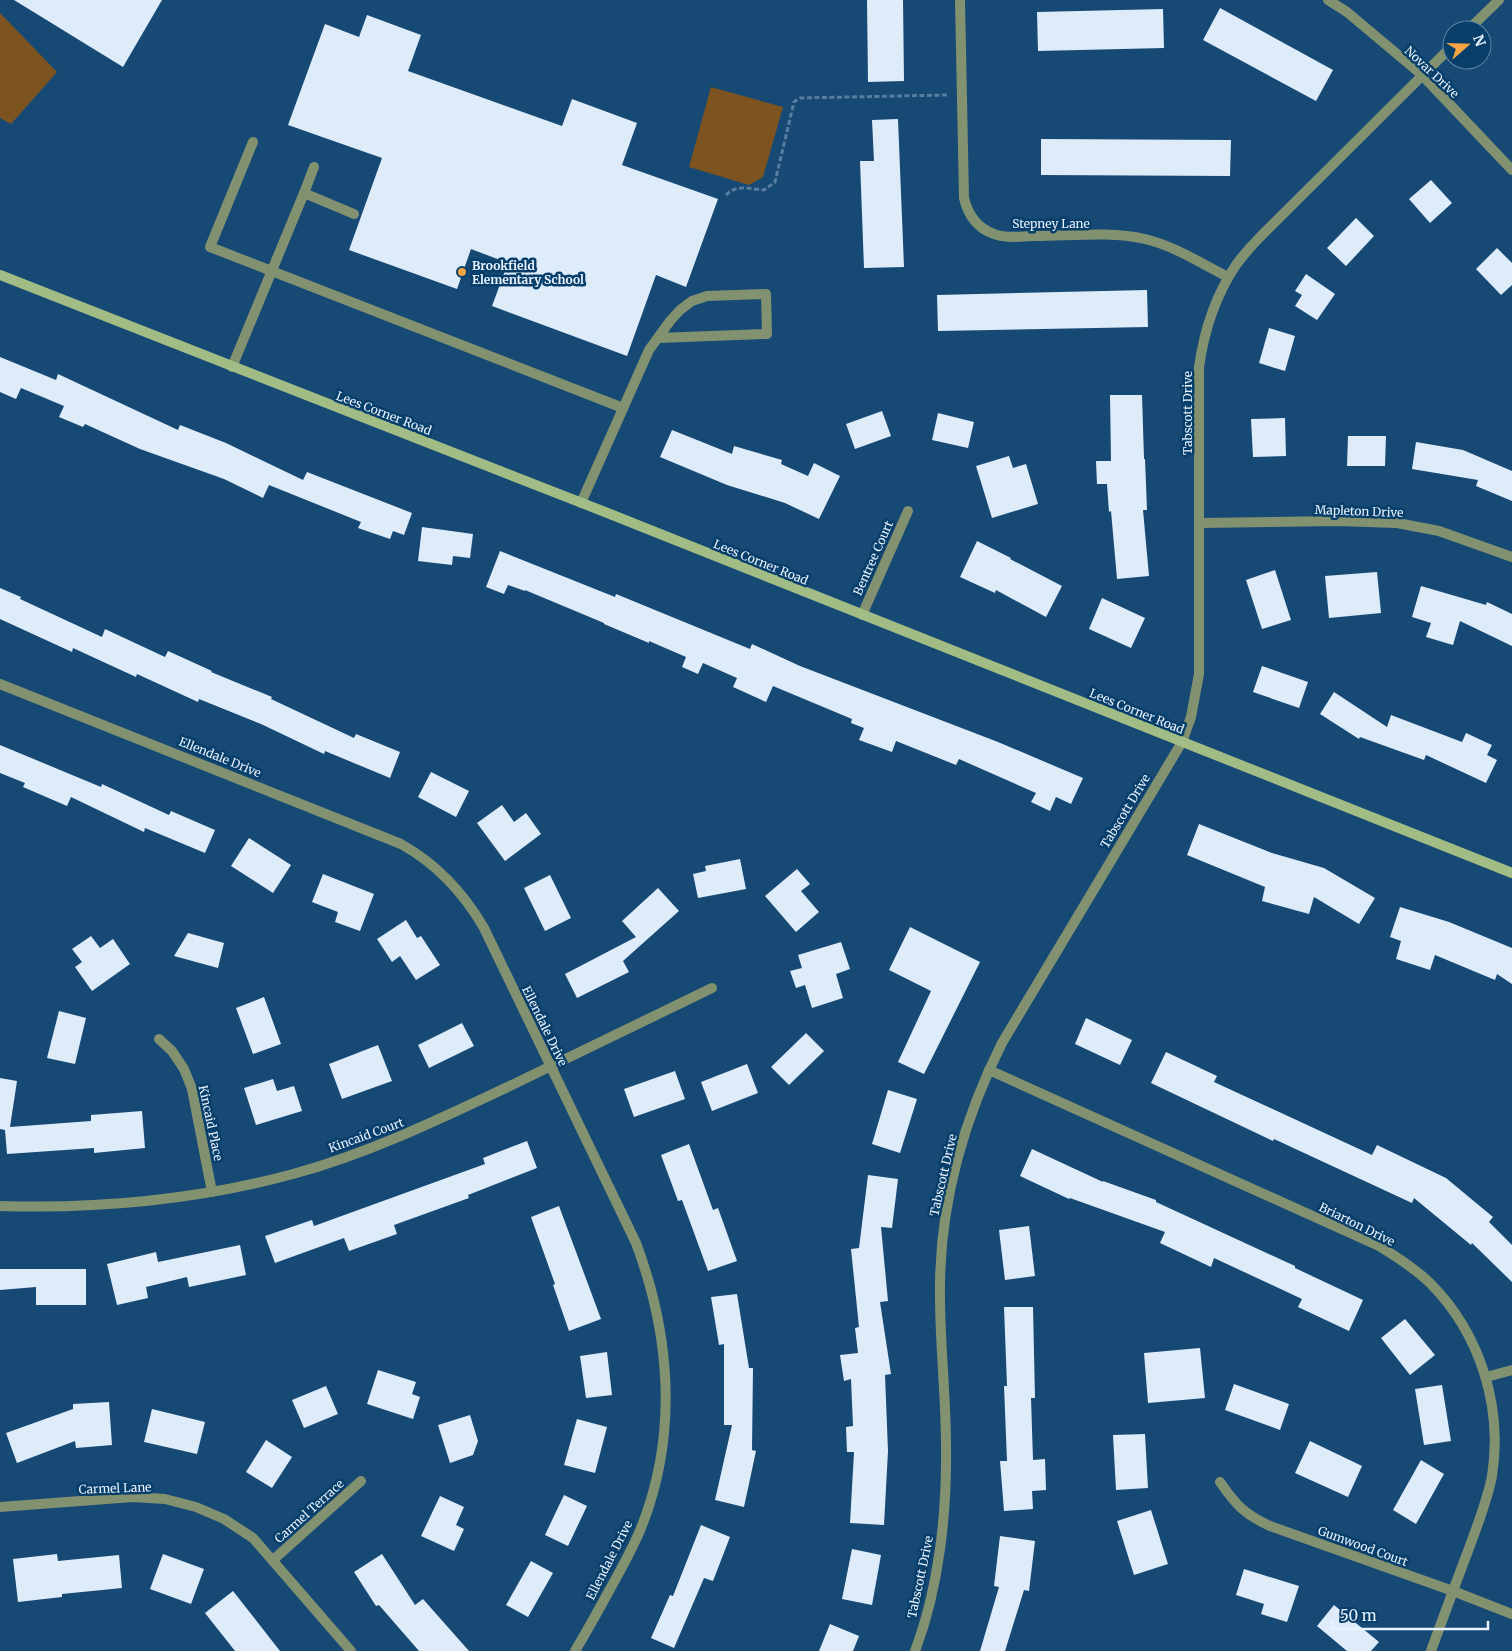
<svg xmlns="http://www.w3.org/2000/svg" width="1512" height="1651" font-family="Merriweather,serif">
	<rect width="100%" height="100%" fill="#174975"/>
	<g fill="#7d5420">
		<polygon points="0,13 57,72 11,124 0,118"/>
		<polygon points="711,87 783,107 763,177 749,185 689,167"/>
	</g>
	<g fill="#deebf9">
		<polygon points="14,0 162,0 123,67"/>
		<polygon points="867,0 903,0 904,81 868,82"/>
		<polygon points="1220,8 1333,70 1316,101 1203,40"/>
		<polygon points="1163,9 1164,48 1038,51 1037,12"/>
		<polygon points="367,15 421,35 408,71 562,126 572,99 637,123 622,165 718,199 686,287 656,275 627,356 492,306 508,263 471,249 457,289 349,250 382,158 288,125 325,24 359,37"/>
		<polygon points="898,119 904,267 864,268 860,161 874,161 872,120"/>
		<polygon points="1041,139 1231,140 1230,176 1041,175"/>
		<polygon points="1431,180 1452,203 1430,223 1409,199"/>
		<polygon points="1356,218 1374,236 1346,266 1327,248"/>
		<polygon points="1497,248 1512,263 1512,285 1501,295 1476,269"/>
		<polygon points="1306,274 1335,294 1317,320 1295,306 1302,295 1295,291"/>
		<polygon points="1147,290 1148,327 938,331 937,295"/>
		<polygon points="1269,328 1295,336 1285,371 1259,363"/>
		<polygon points="0,357 56,380 58,374 178,430 180,425 226,443 303,480 307,472 412,513 404,535 393,531 390,539 358,528 361,522 269,485 263,498 224,479 140,449 85,424 83,427 59,417 64,406 21,388 16,399 0,392"/>
		<polygon points="1110,395 1142,395 1144,459 1145,459 1147,510 1143,510 1149,576 1117,579 1111,511 1109,512 1107,484 1097,484 1096,461 1111,461"/>
		<polygon points="882,411 891,436 855,449 846,424"/>
		<polygon points="938,413 974,422 968,448 932,440"/>
		<polygon points="1285,418 1286,456 1253,457 1251,419"/>
		<polygon points="672,430 732,454 734,446 782,460 781,464 808,476 814,463 840,476 819,519 785,503 727,485 660,457"/>
		<polygon points="1348,436 1386,436 1385,466 1347,466"/>
		<polygon points="1416,442 1463,450 1512,471 1512,501 1476,486 1478,480 1412,469"/>
		<polygon points="1009,456 1013,468 1026,464 1038,504 992,518 976,466"/>
		<polygon points="422,527 473,534 470,558 453,556 452,565 418,561"/>
		<polygon points="977,541 1011,558 1010,559 1062,586 1046,617 996,590 995,593 960,577"/>
		<polygon points="500,551 615,597 616,594 750,649 752,644 800,666 998,742 1083,778 1071,804 1056,797 1050,811 1031,802 1036,793 959,759 956,765 896,741 892,752 859,740 864,728 851,723 852,719 773,686 766,702 733,687 737,678 703,663 698,674 682,667 686,657 649,641 649,643 604,624 604,623 525,590 525,591 508,585 504,594 486,587"/>
		<polygon points="1275,570 1291,620 1262,629 1246,580"/>
		<polygon points="1377,572 1381,613 1329,618 1325,576"/>
		<polygon points="1421,586 1486,605 1487,602 1512,614 1512,646 1460,621 1453,645 1426,637 1431,623 1412,617"/>
		<polygon points="0,588 21,597 20,599 102,637 105,629 165,657 168,651 212,671 211,672 272,697 271,699 354,738 356,734 400,752 390,778 325,751 324,754 261,724 199,699 198,702 137,674 136,677 73,648 72,652 0,619"/>
		<polygon points="1102,598 1145,618 1131,648 1089,629"/>
		<polygon points="1262,666 1308,682 1299,708 1253,692"/>
		<polygon points="1334,692 1387,727 1391,715 1462,742 1466,733 1492,745 1487,755 1497,760 1486,783 1426,755 1424,760 1360,737 1359,739 1320,714"/>
		<polygon points="0,745 101,787 102,784 169,815 171,811 215,830 205,853 145,828 144,832 71,797 67,806 23,787 25,783 0,773"/>
		<polygon points="431,772 469,791 456,817 418,797"/>
		<polygon points="502,805 514,822 526,813 541,834 505,861 477,823"/>
		<polygon points="1199,824 1272,853 1324,868 1375,898 1359,924 1314,897 1309,914 1262,901 1265,887 1187,855"/>
		<polygon points="249,838 291,865 273,893 231,866"/>
		<polygon points="740,859 746,889 698,898 693,874 706,871 705,866"/>
		<polygon points="797,869 810,884 801,891 819,912 796,932 765,896"/>
		<polygon points="323,874 374,894 360,931 335,922 338,912 312,902"/>
		<polygon points="550,875 571,918 545,931 524,888"/>
		<polygon points="658,888 679,911 623,961 629,972 577,998 565,974 636,937 622,921"/>
		<polygon points="1400,907 1449,922 1512,948 1512,984 1497,974 1495,980 1435,955 1430,970 1396,959 1401,941 1390,937"/>
		<polygon points="406,920 417,938 421,936 440,965 416,980 400,956 392,962 377,939"/>
		<polygon points="910,927 980,962 924,1074 898,1062 931,991 889,970"/>
		<polygon points="188,933 224,943 218,968 174,956"/>
		<polygon points="91,936 100,948 113,939 130,964 92,991 75,967 82,962 72,949"/>
		<polygon points="841,942 850,969 836,974 843,998 812,1008 805,985 796,988 790,971 802,968 798,955"/>
		<polygon points="264,997 281,1044 253,1054 236,1008"/>
		<polygon points="59,1011 86,1018 75,1064 47,1058"/>
		<polygon points="1086,1018 1132,1040 1120,1065 1075,1044"/>
		<polygon points="462,1023 474,1046 429,1068 418,1045"/>
		<polygon points="806,1033 824,1051 789,1085 771,1067"/>
		<polygon points="378,1045 392,1081 342,1099 329,1064"/>
		<polygon points="1166,1052 1217,1076 1214,1082 1372,1155 1377,1145 1446,1178 1493,1217 1489,1222 1512,1245 1512,1282 1472,1243 1471,1245 1414,1198 1412,1203 1274,1139 1273,1141 1151,1083"/>
		<polygon points="747,1064 758,1093 712,1111 701,1082"/>
		<polygon points="675,1071 685,1099 634,1117 624,1089"/>
		<polygon points="0,1078 17,1081 10,1127 91,1121 91,1115 142,1111 145,1148 94,1153 94,1148 7,1154 5,1130 0,1129"/>
		<polygon points="273,1079 277,1091 294,1086 302,1111 256,1125 244,1088"/>
		<polygon points="888,1090 917,1099 900,1153 872,1144"/>
		<polygon points="527,1141 537,1168 468,1195 469,1198 394,1225 397,1234 349,1251 344,1238 275,1263 265,1236 312,1220 314,1226 485,1164 483,1158"/>
		<polygon points="689,1144 713,1210 718,1208 737,1261 708,1271 682,1200 678,1201 661,1155"/>
		<polygon points="1032,1149 1103,1182 1103,1181 1156,1200 1156,1202 1295,1266 1295,1268 1363,1300 1349,1331 1298,1307 1302,1299 1214,1258 1211,1267 1160,1243 1165,1232 1070,1198 1069,1199 1020,1176"/>
		<polygon points="868,1175 898,1179 892,1228 881,1227 888,1301 880,1302 891,1374 885,1375 888,1451 884,1525 850,1523 854,1452 847,1452 846,1427 853,1426 851,1379 844,1381 840,1355 858,1353 855,1328 859,1327 851,1249 859,1248"/>
		<polygon points="559,1206 601,1319 569,1331 553,1285 555,1284 531,1217"/>
		<polygon points="1029,1226 1035,1276 1005,1280 999,1230"/>
		<polygon points="240,1245 246,1275 189,1287 187,1277 146,1287 148,1298 117,1305 107,1264 156,1252 158,1262"/>
		<polygon points="0,1269 86,1269 86,1305 36,1305 36,1287 0,1290"/>
		<polygon points="737,1294 749,1368 753,1368 752,1450 756,1451 744,1507 715,1500 732,1425 724,1425 724,1344 719,1345 711,1297"/>
		<polygon points="1004,1307 1033,1307 1035,1398 1031,1398 1033,1460 1045,1459 1046,1490 1032,1491 1033,1509 1004,1511 1000,1461 1007,1461 1004,1386 1007,1386"/>
		<polygon points="1405,1319 1435,1355 1410,1375 1381,1338"/>
		<polygon points="1200,1348 1205,1398 1148,1403 1144,1353"/>
		<polygon points="607,1352 612,1395 586,1398 580,1356"/>
		<polygon points="378,1370 416,1382 412,1394 420,1397 413,1419 367,1404"/>
		<polygon points="1234,1384 1289,1404 1280,1430 1225,1410"/>
		<polygon points="1442,1385 1451,1441 1424,1445 1415,1389"/>
		<polygon points="326,1386 338,1414 304,1428 292,1400"/>
		<polygon points="109,1402 112,1445 76,1448 75,1441 17,1463 6,1433 73,1409 73,1404"/>
		<polygon points="152,1409 205,1422 197,1454 144,1442"/>
		<polygon points="470,1415 478,1441 473,1455 450,1463 438,1425"/>
		<polygon points="577,1419 607,1427 595,1473 564,1465"/>
		<polygon points="1145,1434 1148,1488 1116,1490 1113,1435"/>
		<polygon points="266,1440 292,1457 272,1488 246,1472"/>
		<polygon points="1310,1441 1362,1466 1348,1497 1295,1473"/>
		<polygon points="1421,1460 1444,1474 1416,1524 1393,1510"/>
		<polygon points="564,1495 587,1506 568,1546 545,1535"/>
		<polygon points="440,1496 464,1507 456,1525 464,1529 454,1551 421,1536"/>
		<polygon points="1151,1510 1168,1564 1134,1575 1117,1521"/>
		<polygon points="701,1525 730,1537 713,1581 704,1578 674,1648 651,1638 670,1595 673,1596"/>
		<polygon points="1000,1536 1035,1541 1029,1591 1024,1590 1005,1651 980,1651 999,1587 994,1586"/>
		<polygon points="852,1549 881,1555 872,1605 842,1599"/>
		<polygon points="57,1554 58,1561 119,1555 122,1588 62,1594 62,1597 18,1602 13,1559"/>
		<polygon points="163,1554 204,1569 191,1604 150,1589"/>
		<polygon points="382,1554 415,1605 423,1599 469,1651 419,1651 379,1605 376,1606 354,1572"/>
		<polygon points="531,1561 553,1573 528,1617 506,1605"/>
		<polygon points="1244,1569 1299,1586 1287,1622 1261,1614 1264,1604 1236,1595"/>
		<polygon points="233,1591 280,1651 235,1651 205,1613"/>
		<polygon points="1334,1605 1379,1642 1371,1651 1347,1651 1317,1626"/>
		<polygon points="830,1624 859,1636 853,1651 819,1651"/>
	</g>
	<g fill="none" stroke-linecap="round" stroke-linejoin="round">
		<path stroke="#587d9f" stroke-width="3" stroke-dasharray="5 2.5" stroke-linecap="butt" d="M 726,195 C 736,184 750,189 764,190 L 775,182 L 794,102 L 800,98 L 947,95"/>
		<g stroke="#829270" stroke-width="10">
			<polyline points="253,142 210,247 623,408"/>
			<polyline points="314,167 304,193 354,214"/>
			<polyline points="232,367 304,193"/>
			<polyline points="581,503 649,350 670,321 680,310 692,301 707,296 766,294 767,334 658,338"/>
		</g>
		<g stroke="#829270" stroke-width="10">
			<path d="M 960,0 L 964,198 C 968,215 977,228 994,234 C 1006,239 1022,236 1035,236 C 1071,236 1110,231 1145,239 C 1175,246 1202,264 1228,277"/>
			<polyline points="1328,0 1347,12 1422,75 1512,170"/>
			<polyline points="1468,30 1499,0"/>
			<polyline points="1200,523 1337,521 1397,523 1439,531 1512,557"/>
			<polyline points="862,615 908,511"/>
			<path d="M 0,684 L 401,844 C 437,864 463,892 484,928 L 636,1243 C 670,1334 678,1431 643,1523 C 634,1547 621,1569 609,1591 C 598,1611 587,1631 575,1651"/>
			<polyline points="159,1039 172,1051 184,1069 192,1089 212,1192"/>
			<path d="M 989,1070 L 1379,1246 C 1397,1257 1416,1269 1431,1284 C 1480,1334 1503,1406 1492,1476 C 1487,1502 1477,1526 1468,1551 C 1455,1585 1443,1618 1431,1651"/>
			<path d="M 0,1206 C 99,1209 197,1200 293,1174 C 370,1153 442,1118 514,1084 C 580,1052 646,1020 712,988"/>
			<polyline points="1486,1377 1512,1370"/>
			<path d="M 1220,1482 C 1236,1505 1244,1514 1270,1526 L 1453,1591 L 1512,1614"/>
			<polyline points="0,1507 133,1497 165,1499 196,1507 224,1519 253,1538 351,1651"/>
			<polyline points="273,1560 361,1481"/>
			<path d="M 915,1651 C 939,1588 947,1513 946,1446 C 946,1392 939,1337 940,1283 C 941,1199 965,1117 1002,1043 L 1182,742 L 1191,717 L 1199,674 L 1199,367 C 1204,331 1216,295 1236,265 C 1244,254 1253,244 1262,235 L 1452,46"/>
		</g>
		<polyline stroke="#a2bc85" stroke-width="10" points="0,275 610,514 1512,873"/>
	</g>
	<circle fill="#f2a542" stroke="#083e6a" stroke-width="2" cx="462" cy="272" r="5"/>
	<g text-anchor="middle" dominant-baseline="central" stroke-width="5" stroke-linejoin="round" paint-order="stroke">
		<g font-size="12" fill="#e8f2fd" stroke="#083e6a">
			<text transform="translate(1432 72) rotate(43)">Novar Drive</text>
			<text x="1051" y="223">Stepney Lane</text>
			<text transform="translate(384 413) rotate(21)">Lees Corner Road</text>
			<text transform="translate(1187 413) rotate(-90)">Tabscott Drive</text>
			<text transform="translate(1359 511) rotate(2)">Mapleton Drive</text>
			<text transform="translate(873 558) rotate(-66)">Bentree Court</text>
			<text transform="translate(761 562) rotate(22)">Lees Corner Road</text>
			<text transform="translate(1137 711) rotate(22)">Lees Corner Road</text>
			<text transform="translate(220 757) rotate(22)">Ellendale Drive</text>
			<text transform="translate(1125 811) rotate(-59)">Tabscott Drive</text>
			<text transform="translate(545 1026) rotate(64)">Ellendale Drive</text>
			<text transform="translate(211 1123) rotate(78)">Kincaid Place</text>
			<text transform="translate(366 1135) rotate(-20)">Kincaid Court</text>
			<text transform="translate(943 1175) rotate(-77)">Tabscott Drive</text>
			<text transform="translate(1357 1224) rotate(26)">Briarton Drive</text>
			<text transform="translate(115 1488) rotate(-2)">Carmel Lane</text>
			<text transform="translate(309 1511) rotate(-42)">Carmel Terrace</text>
			<text transform="translate(1363 1546) rotate(20)">Gumwood Court</text>
			<text transform="translate(609 1560) rotate(-63)">Ellendale Drive</text>
			<text transform="translate(920 1577) rotate(-78)">Tabscott Drive</text>
		</g>
		<g font-size="12" font-weight="bold" fill="#e8f2fd" stroke="#083e6a" text-anchor="start">
			<text x="472" y="265">Brookfield<tspan x="472" dy="14">Elementary School</tspan></text>
		</g>
	</g>
	<g transform="translate(1467 45) rotate(70)"><circle r="24" fill="#083e6a" stroke="#6286a5"/>
	<path d="M0-4L9 19L0 12L-9 19Z" fill="#f2a542"/>
	<text y="-8" font-size="14" font-weight="bold" text-anchor="middle" fill="#e8f2fd">N</text>
	</g>
	<path d="M1332 1621v8h156v-8" fill="none" stroke="#e8f2fd" stroke-width="2.5"/>
	<text x="1340" y="1621" font-size="15" fill="#e8f2fd" stroke="#083e6a" stroke-width="4" paint-order="stroke">50 m</text>
</svg>
